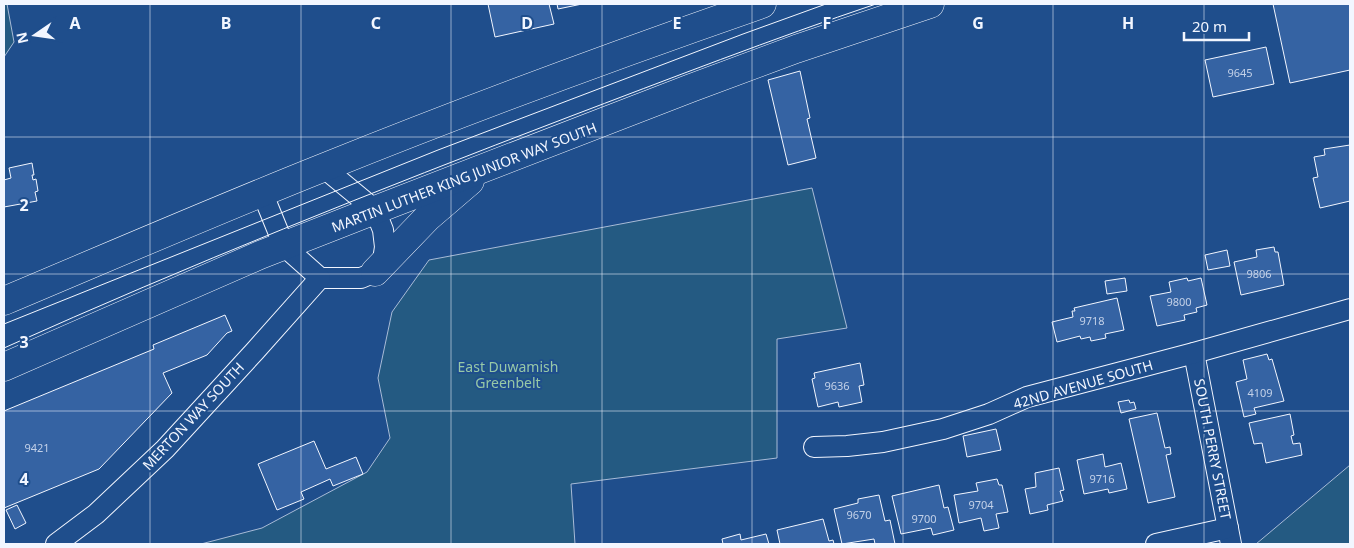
<svg xmlns="http://www.w3.org/2000/svg" width="1354" height="548" font-family="'Noto Sans',sans-serif">
	<rect width="100%" height="100%" fill="#1f4e8c"/>
	<g fill="#245a82" stroke="#a8bbd7">
		<polygon points="4,4 7,4 14,42 4,57"/>
		<polygon points="812,188 847,328 777,339 777,458 571,484 575,544 201,544 262,528 367,472 390,438 378,378 392,312 429,260"/>
		<polygon points="1350,465 1350,544 1256,544"/>
	</g>
	<g fill="#3563a3" stroke="#f2f6ff">
		<polygon points="488,4 549,4 554,24 495,37"/>
		<polygon points="557,4 582,4 558,9"/>
		<polygon points="1273,4 1350,4 1350,70 1290,83"/>
		<polygon points="1266,47 1274,84 1213,97 1205,60"/>
		<polygon points="800,71 810,118 807,119 816,158 788,165 768,80"/>
		<polygon points="1350,145 1350,201 1320,208 1313,178 1318,177 1314,157 1325,155 1324,149"/>
		<polygon points="32,163 34,175 32,175 33,180 36,179 38,191 35,192 37,201 4,207 4,180 11,178 9,168"/>
		<polygon points="1274,247 1275,252 1278,252 1284,285 1241,295 1234,262 1257,257 1256,250"/>
		<polygon points="1227,250 1230,266 1208,270 1205,255"/>
		<polygon points="1125,278 1127,291 1107,294 1105,281"/>
		<polygon points="1187,278 1188,281 1201,278 1207,305 1196,308 1197,312 1184,315 1185,320 1157,326 1150,296 1171,292 1169,282"/>
		<polygon points="1117,298 1124,330 1105,334 1106,338 1091,341 1090,337 1081,339 1080,336 1057,342 1052,322 1073,317 1072,311 1075,311 1074,308"/>
		<polygon points="225,315 232,331 227,333 207,355 163,373 172,393 99,469 4,508 4,411 154,349 153,345"/>
		<polygon points="1267,354 1269,360 1272,359 1284,401 1254,408 1256,414 1244,417 1236,382 1247,379 1243,360"/>
		<polygon points="860,363 864,385 859,386 862,402 839,407 838,402 818,407 812,379 815,378 814,373"/>
		<polygon points="1129,400 1130,403 1134,402 1136,409 1121,413 1118,402"/>
		<polygon points="1157,413 1165,448 1170,447 1171,454 1166,455 1175,497 1148,503 1129,419"/>
		<polygon points="1290,414 1294,435 1291,436 1293,444 1300,443 1302,455 1266,463 1262,443 1254,444 1249,423"/>
		<polygon points="996,429 1001,450 967,457 963,436"/>
		<polygon points="314,441 326,469 356,457 363,474 333,486 330,479 301,492 304,499 277,510 258,464"/>
		<polygon points="1103,454 1105,467 1121,463 1127,489 1109,493 1108,489 1084,494 1077,460"/>
		<polygon points="1059,468 1064,490 1060,491 1063,501 1047,505 1048,510 1030,514 1025,489 1036,487 1035,473"/>
		<polygon points="997,479 999,485 1002,485 1008,512 996,514 999,528 984,531 981,518 959,523 954,495 978,491 976,483"/>
		<polygon points="939,485 944,508 948,507 954,530 933,535 931,528 901,534 892,496"/>
		<polygon points="879,495 885,521 890,520 895,544 875,544 874,539 842,544 834,509 858,503 858,499"/>
		<polygon points="17,505 26,523 15,529 6,510"/>
		<polygon points="823,519 829,541 833,540 834,544 780,544 777,530"/>
		<polygon points="740,534 741,540 766,534 769,544 723,544 722,539"/>
	</g>
	<g fill="none" stroke-linecap="round" stroke-linejoin="round">
		<g stroke="#f2f6ff" stroke-width="22">
			<g id="street">
				<polyline points="262,192 284,246 320,278 361,278 375,272 383,260 385,247 383,230 375,210 323,167"/>
				<polyline points="1194,353 1231,544"/>
				<polyline points="814,447 847,446 883,442 943,429 989,414 1027,397 1194,353 1350,309"/>
				<polyline points="56,544 96,514 165,449 255,351 320,278"/>
				<polyline points="1156,544 1228,528"/>
			</g>
		</g>
		<g stroke="#f2f6ff" stroke-width="29">
			<g id="secondary">
				<polyline points="375,272 428,217 470,181"/>
				<path d="M 4,301 C 111,256 217,210 325,167 C 469,109 615,55 762,4"/>
				<polyline points="4,367 260,255 375,210 691,88 796,49 930,4"/>
			</g>
		</g>
		<use href="#street" stroke="#1f4e8c" stroke-width="20"/>
		<use href="#secondary" stroke="#1f4e8c" stroke-width="28"/>
		<g stroke="#f2f6ff" stroke-width="1">
			<polyline points="4,324 438,150 743,34 826,4"/>
			<path d="M 4,348 C 189,265 377,190 566,118 C 669,79 772,39 876,4"/>
		</g>
	</g>
	<path fill="none" stroke="#f2f6ff" stroke-width="1" stroke-opacity="0.55" d="M 150,4 L 150,544M 301,4 L 301,544M 451,4 L 451,544M 602,4 L 602,544M 752,4 L 752,544M 903,4 L 903,544M 1053,4 L 1053,544M 1204,4 L 1204,544M 4,137 L 1350,137M 4,274 L 1350,274M 4,411 L 1350,411"/>
	<g text-anchor="middle" dominant-baseline="central" stroke-width="4" stroke-linejoin="round" paint-order="stroke">
		<g font-size="11" fill="#c3d1e8">
			<text x="1240" y="72">9645</text>
			<text x="1259" y="273">9806</text>
			<text x="1179" y="301">9800</text>
			<text x="1092" y="320">9718</text>
			<text x="837" y="385">9636</text>
			<text x="1260" y="392">4109</text>
			<text x="37" y="447">9421</text>
			<text x="1102" y="478">9716</text>
			<text x="981" y="504">9704</text>
			<text x="859" y="514">9670</text>
			<text x="924" y="518">9700</text>
		</g>
		<g font-size="14" fill="#f2f6ff" stroke="#1f4e8c">
			<text transform="translate(464 177) rotate(-21)">MARTIN LUTHER KING JUNIOR WAY SOUTH</text>
			<text transform="translate(1083 384) rotate(-16)">42ND AVENUE SOUTH</text>
			<text transform="translate(193 416) rotate(-47)">MERTON WAY SOUTH</text>
			<text transform="translate(1213 449) rotate(79)">SOUTH PERRY STREET</text>
		</g>
		<g font-size="14" fill="#97c8a6" stroke="#1f4e8c">
			<text x="508" y="366">East Duwamish<tspan x="508" dy="16">Greenbelt</tspan></text>
		</g>
	</g>
	<g font-size="16" text-anchor="middle" font-weight="bold" fill="#f2f6ff" stroke="#1f4e8c" stroke-width="4" stroke-linejoin="round" paint-order="stroke">
		<text x="75" y="29">A</text>
		<text x="226" y="29">B</text>
		<text x="376" y="29">C</text>
		<text x="527" y="29">D</text>
		<text x="677" y="29">E</text>
		<text x="827" y="29">F</text>
		<text x="978" y="29">G</text>
		<text x="1128" y="29">H</text>
		<text x="24" y="211">2</text>
		<text x="24" y="348">3</text>
		<text x="24" y="485">4</text>
	</g>
	<rect width="1354" height="548" fill="none" stroke="#f2f6ff" stroke-width="10"/>
	<g transform="translate(35 35) rotate(257)" stroke="#1f4e8c" stroke-width="4" paint-order="stroke">
	<path d="M0-4L9 19L0 12L-9 19Z" fill="#f2f6ff"/>
	<text y="-8" font-size="14" font-weight="bold" text-anchor="middle" fill="#f2f6ff">N</text>
	</g>
	<path d="M1184 32v8h65v-8" fill="none" stroke="#f2f6ff" stroke-width="2.5"/>
	<text x="1192" y="32" font-size="15" fill="#f2f6ff" stroke="#1f4e8c" stroke-width="4" paint-order="stroke">20 m</text>
</svg>
